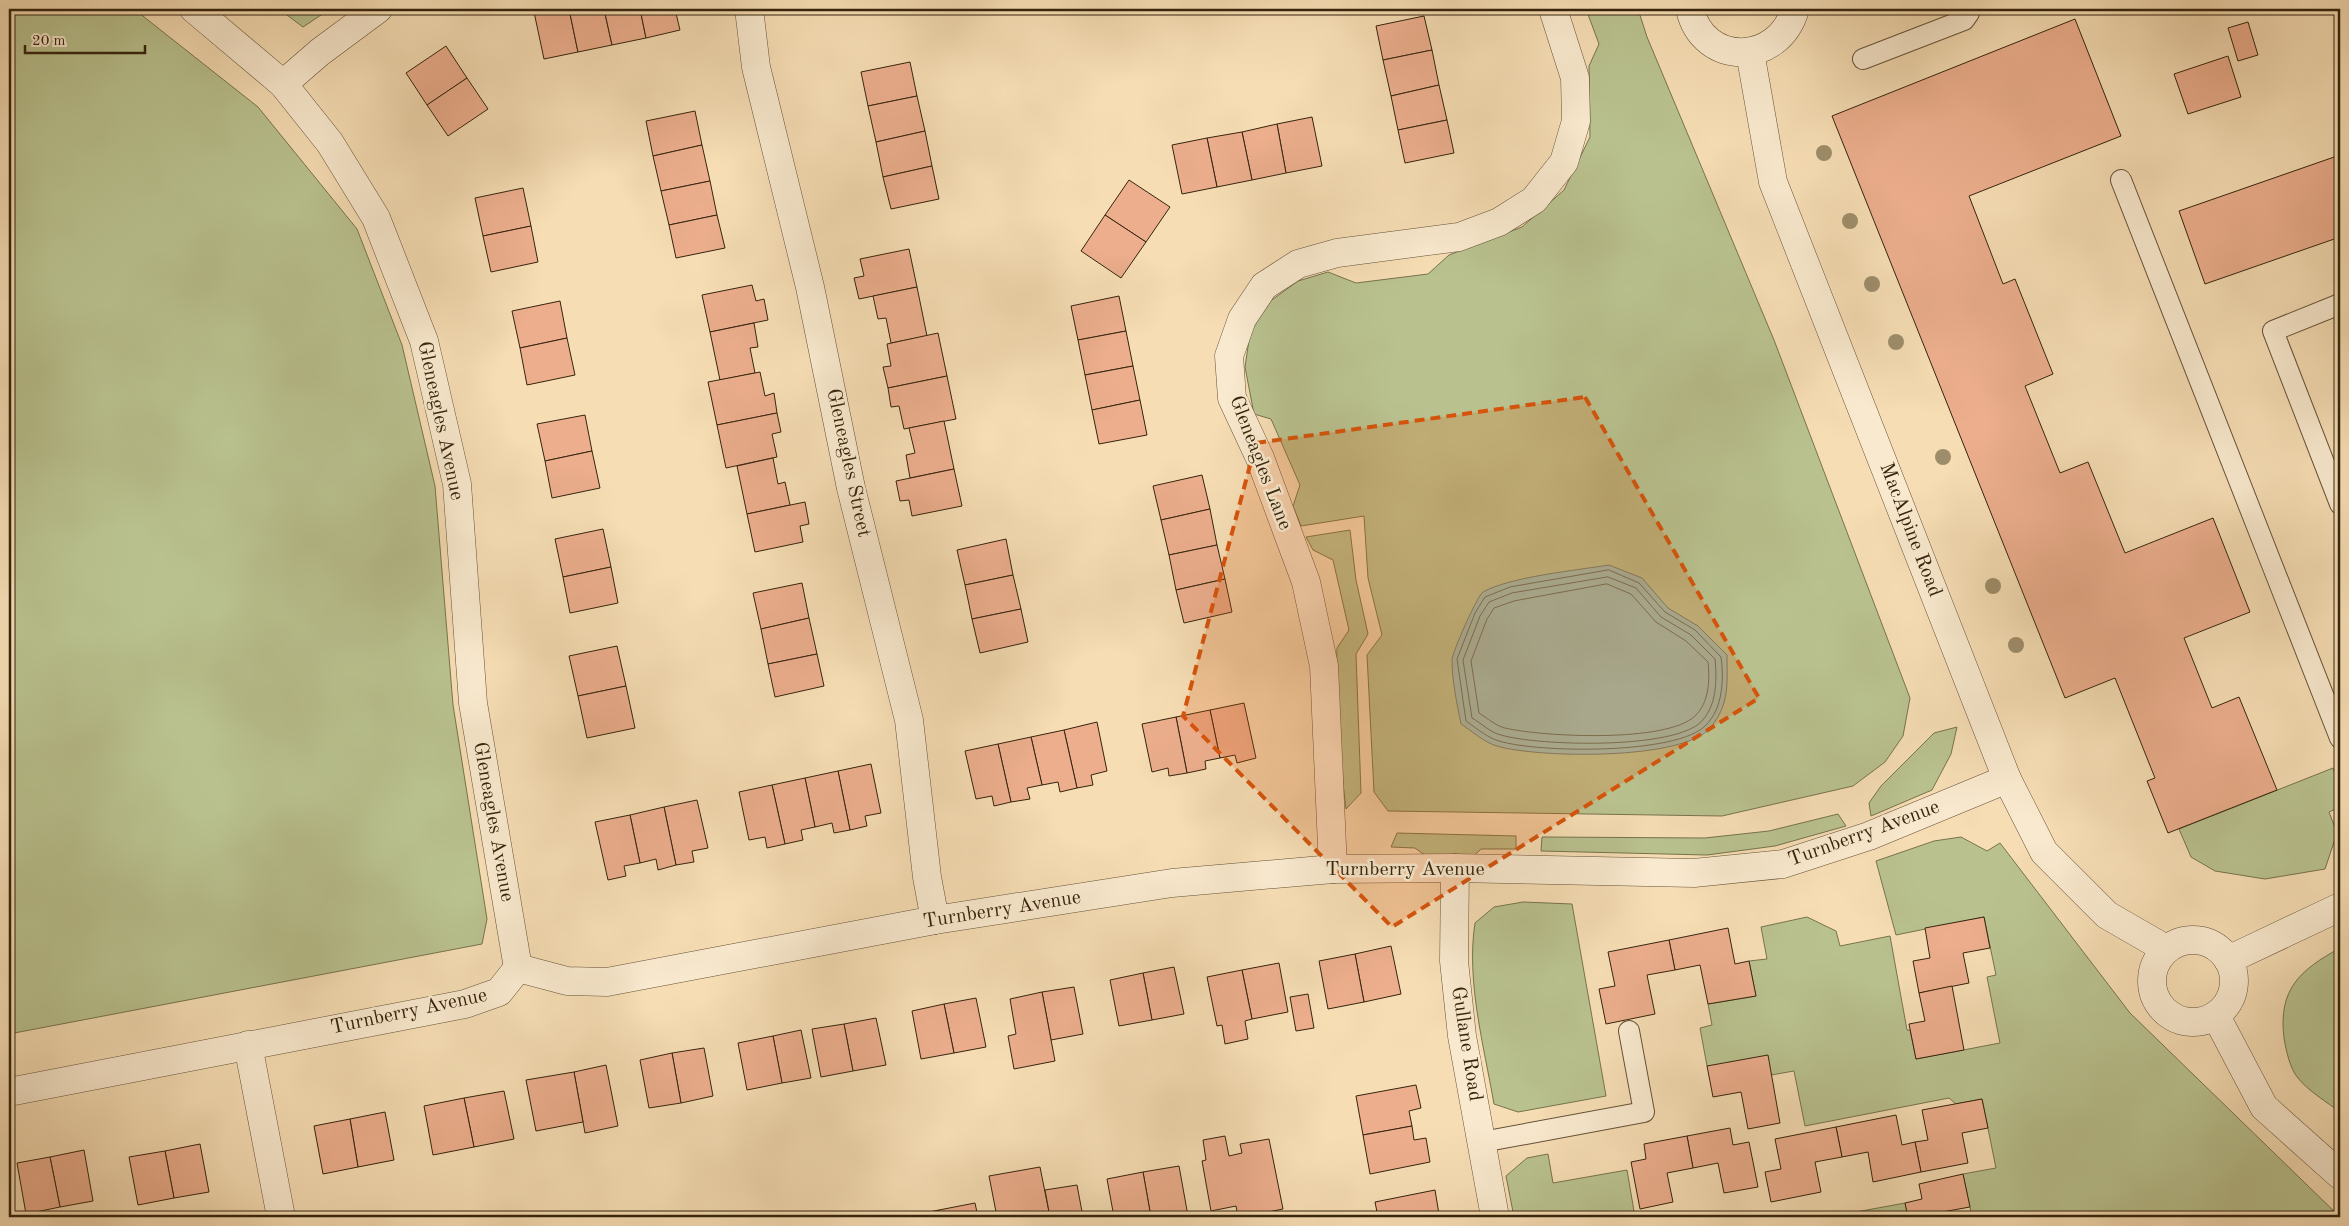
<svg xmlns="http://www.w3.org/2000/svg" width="2349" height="1226" font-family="'Old Standard TT',serif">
	<rect width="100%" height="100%" fill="#f6ddb4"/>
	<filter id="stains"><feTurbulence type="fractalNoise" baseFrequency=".004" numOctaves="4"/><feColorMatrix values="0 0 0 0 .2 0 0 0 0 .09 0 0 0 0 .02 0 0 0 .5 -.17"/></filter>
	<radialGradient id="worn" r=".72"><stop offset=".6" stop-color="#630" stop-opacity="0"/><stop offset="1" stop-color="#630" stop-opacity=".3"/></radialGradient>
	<g fill="#b9c28f" stroke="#77734e">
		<polygon points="9,9 134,9 258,107 357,229 402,345 435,486 453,705 487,919 482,944 9,1034"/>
		<polygon points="279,9 330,9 303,27"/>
		<polygon points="1586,9 1638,9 1647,37 1774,340 1910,698 1903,736 1885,762 1853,786 1722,816 1388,811 1374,792 1367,655 1382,635 1368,578 1364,516 1301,526 1293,506 1300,485 1271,419 1254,414 1245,367 1250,333 1269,302 1298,281 1328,272 1356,283 1428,274 1449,255 1522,227 1564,190 1590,137 1589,66 1599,44"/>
		<polygon points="1350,530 1356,580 1368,634 1356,654 1361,793 1346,809 1335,712 1337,648 1349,630 1333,560 1313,550 1306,537"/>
		<polygon points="1957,727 1951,754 1932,790 1871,816 1869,803 1881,786 1934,733"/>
		<polygon points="2333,768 2340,788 2340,807 2329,812 2337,833 2325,869 2265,879 2215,871 2191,857 2179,829"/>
		<polygon points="1838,814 1846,826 1775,846 1707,855 1541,851 1542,837 1705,838 1769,831"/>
		<polygon points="1397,833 1516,836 1516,849 1481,849 1464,865 1437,864 1415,848 1391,847"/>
		<polygon points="1961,837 1987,851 2000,843 2130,1013 2340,1217 1972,1217 1963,1174 1996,1168 1982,1099 1956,1104 1949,1098 1805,1126 1794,1071 1771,1075 1707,1066 1700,1028 1712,1025 1708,1004 1756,996 1749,961 1767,959 1761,927 1807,917 1836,931 1840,946 1890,936 1907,1030 1910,1030 1916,1059 2000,1043 1987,977 1996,975 1984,917 1896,935 1876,861 1934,841"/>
		<path d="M 1523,902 L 1572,904 L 1606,1096 L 1518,1112 L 1494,1104 C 1484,1046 1466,981 1475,923 L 1494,907 Z"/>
		<path d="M 2340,948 L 2340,1112 C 2328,1103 2307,1090 2298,1078 C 2290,1069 2286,1050 2284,1038 C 2278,989 2300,970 2340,948 Z"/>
		<polygon points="1548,1154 1553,1183 1627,1170 1635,1217 1514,1217 1506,1176 1527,1158"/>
		<polygon points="1905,1203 1908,1217 1859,1217 1856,1212"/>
	</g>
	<path fill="#9dbcac" stroke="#737f6c" d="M 1609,565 L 1642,578 L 1668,608 L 1698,626 L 1727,655 C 1727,683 1730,703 1711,727 C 1685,761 1536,758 1497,746 C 1485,743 1472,731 1461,724 C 1457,704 1452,681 1452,660 C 1452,653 1477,596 1483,592 C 1509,577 1578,570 1609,565 Z"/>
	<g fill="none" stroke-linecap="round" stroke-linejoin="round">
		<g stroke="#69705c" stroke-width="1">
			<path d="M 1609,570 L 1639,583 L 1665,612 L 1695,630 L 1721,657 C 1724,679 1723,708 1706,725 C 1678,755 1538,753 1499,741 C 1488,738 1476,728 1466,721 L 1457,659 L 1475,613 L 1485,597 L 1510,587 Z"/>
			<path d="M 1608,577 L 1636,588 L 1661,617 L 1691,635 L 1715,659 C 1717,680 1717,704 1702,721 C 1675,750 1538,746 1501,735 C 1491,733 1481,723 1472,718 L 1463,660 L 1480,616 L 1489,602 L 1512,593 Z"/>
			<path d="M 1607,584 L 1631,594 L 1656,622 L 1686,641 L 1708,662 C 1710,680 1709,703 1695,716 C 1667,743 1543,737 1505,728 C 1496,726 1487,718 1479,713 L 1471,661 L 1487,619 L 1494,608 L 1514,601 Z"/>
		</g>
	</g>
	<g fill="#ecae8d" stroke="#35240d">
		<polygon points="549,9 569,9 578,52 544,59 534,12"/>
		<polygon points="569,9 604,9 612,45 578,52"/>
		<polygon points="604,9 640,9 646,38 612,45"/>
		<polygon points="640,9 675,9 680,30 646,38"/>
		<polygon points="1424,16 1432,50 1383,60 1376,26"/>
		<polygon points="2075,19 2121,136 1969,196 2003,284 2015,279 2053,374 2025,386 2060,473 2088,462 2125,553 2213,518 2250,612 2184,638 2212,708 2239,697 2277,790 2168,833 2147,781 2155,778 2115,678 2065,698 1832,116"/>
		<polygon points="2248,22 2258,55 2238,61 2228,28"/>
		<polygon points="446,46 467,78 427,105 406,73"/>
		<polygon points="1432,50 1439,85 1391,96 1383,60"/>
		<polygon points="2228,56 2241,97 2188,114 2174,74"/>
		<polygon points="910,62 917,96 868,106 861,72"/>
		<polygon points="467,78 488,109 448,136 427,105"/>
		<polygon points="1439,85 1447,120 1398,130 1391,96"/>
		<polygon points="917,96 925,131 876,142 868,106"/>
		<polygon points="695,111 702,145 653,156 646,121"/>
		<polygon points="1312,117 1322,166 1286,173 1277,124"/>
		<polygon points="1447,120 1454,153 1405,163 1398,130"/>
		<polygon points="1277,124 1286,173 1252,180 1242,132"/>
		<polygon points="925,131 932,166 883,177 876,142"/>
		<polygon points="1242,132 1252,180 1217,187 1207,138"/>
		<polygon points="1207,138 1217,187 1182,194 1172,145"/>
		<polygon points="702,145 710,181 661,191 653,156"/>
		<polygon points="2340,155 2340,237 2205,284 2179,211"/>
		<polygon points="932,166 939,199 891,209 883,177"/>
		<polygon points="1129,180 1170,207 1146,242 1105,215"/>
		<polygon points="710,181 717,215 669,225 661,191"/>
		<polygon points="523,188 531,226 483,236 475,198"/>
		<polygon points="717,215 725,248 676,258 669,225"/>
		<polygon points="1105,215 1146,242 1121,278 1081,251"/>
		<polygon points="531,226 538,262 491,272 483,236"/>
		<polygon points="909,249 917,287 859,299 854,278 864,276 860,259"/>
		<polygon points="752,285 756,301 764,299 768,320 710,332 702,295"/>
		<polygon points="917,287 927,336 891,343 886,318 878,319 873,296"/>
		<polygon points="1119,296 1126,331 1078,340 1071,306"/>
		<polygon points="560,301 567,338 520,348 512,311"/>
		<polygon points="754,323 758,347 750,348 755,373 720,380 710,332"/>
		<polygon points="1126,331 1133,366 1085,375 1078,340"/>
		<polygon points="938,333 947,376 888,388 883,367 891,366 887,344"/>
		<polygon points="567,338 575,375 527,385 520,348"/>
		<polygon points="1133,366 1140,400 1092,410 1085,375"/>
		<polygon points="760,372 765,396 774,393 777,413 717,425 708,382"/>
		<polygon points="947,376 956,419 904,429 899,406 891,407 888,388"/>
		<polygon points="1140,400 1147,435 1099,444 1092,410"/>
		<polygon points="777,413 781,432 772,434 777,457 726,468 717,425"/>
		<polygon points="585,415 592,451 545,461 537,424"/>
		<polygon points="944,421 954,469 910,478 906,455 915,453 909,428"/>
		<polygon points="592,451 600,488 552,498 545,461"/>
		<polygon points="773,458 778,484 785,482 790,505 747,514 737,466"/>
		<polygon points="954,469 962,506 912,516 909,500 900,501 896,481"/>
		<polygon points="1202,475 1210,509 1161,520 1153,486"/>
		<polygon points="805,502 809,524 800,526 803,542 755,552 747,514"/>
		<polygon points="1210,509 1217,545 1169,555 1161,520"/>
		<polygon points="603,529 611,567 563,577 555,539"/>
		<polygon points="1006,539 1013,575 965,585 957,550"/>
		<polygon points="1217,545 1225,579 1176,590 1169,555"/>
		<polygon points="611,567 618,603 570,613 563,577"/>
		<polygon points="1013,575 1021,609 972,619 965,585"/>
		<polygon points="1225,579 1232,612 1184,623 1176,590"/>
		<polygon points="802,583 809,618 761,629 753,593"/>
		<polygon points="1021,609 1028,642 980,653 972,619"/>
		<polygon points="809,618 817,654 768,664 761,629"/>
		<polygon points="617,646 626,686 578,696 569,656"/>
		<polygon points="817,654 824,686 775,697 768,664"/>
		<polygon points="626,686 635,728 587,738 578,696"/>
		<polygon points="1244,703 1256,758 1237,763 1235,755 1220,758 1210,710"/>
		<polygon points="1210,710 1220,758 1205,761 1206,769 1187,773 1176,717"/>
		<polygon points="1176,717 1187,773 1169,776 1168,768 1152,772 1142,724"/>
		<polygon points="1097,722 1107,771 1091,775 1093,785 1077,788 1064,730"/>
		<polygon points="1064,730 1077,788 1060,792 1058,782 1042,785 1031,737"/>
		<polygon points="1031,737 1042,785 1027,788 1030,799 1011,802 998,744"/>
		<polygon points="998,744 1011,802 994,806 992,796 976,799 965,751"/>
		<polygon points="871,764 881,813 865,816 867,826 850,830 838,771"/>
		<polygon points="838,771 850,830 834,833 832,823 815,827 805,778"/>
		<polygon points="805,778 815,827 801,830 803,840 785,844 772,785"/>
		<polygon points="772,785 785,844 767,848 765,837 749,840 739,792"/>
		<polygon points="697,800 708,848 692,851 694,862 676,865 664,807"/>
		<polygon points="664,807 676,865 658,870 656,859 640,863 630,815"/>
		<polygon points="630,815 640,863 624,866 626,876 608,880 595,822"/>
		<polygon points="1984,917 1990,948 1963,953 1969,983 1919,993 1913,961 1930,958 1925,928"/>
		<polygon points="1728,928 1735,964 1749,961 1756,996 1708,1004 1700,965 1675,970 1669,940"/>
		<polygon points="1669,940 1675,970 1647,975 1655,1014 1606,1024 1599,989 1615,986 1608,952"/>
		<polygon points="1391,946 1401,994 1364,1002 1355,954"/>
		<polygon points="1355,954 1364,1002 1328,1009 1319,961"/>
		<polygon points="1279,963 1288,1012 1252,1019 1242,970"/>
		<polygon points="1174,967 1184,1014 1152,1020 1143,973"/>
		<polygon points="1242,970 1252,1019 1245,1021 1248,1039 1225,1044 1222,1025 1217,1026 1207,977"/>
		<polygon points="1143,973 1152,1020 1119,1026 1110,980"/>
		<polygon points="1952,986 1964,1050 1916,1059 1909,1024 1925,1021 1919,993"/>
		<polygon points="1074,987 1083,1034 1051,1040 1042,992"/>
		<polygon points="1042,992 1055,1061 1014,1069 1008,1036 1016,1034 1010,999"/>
		<polygon points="1308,994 1314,1028 1296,1031 1290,997"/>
		<polygon points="976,998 986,1047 954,1053 944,1004"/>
		<polygon points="944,1004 954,1053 921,1059 912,1011"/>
		<polygon points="876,1018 886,1065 853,1071 844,1024"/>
		<polygon points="844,1024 853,1071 821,1077 812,1029"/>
		<polygon points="801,1030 811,1078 782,1083 773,1036"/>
		<polygon points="773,1036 782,1083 747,1090 738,1043"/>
		<polygon points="704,1048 713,1096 681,1103 672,1053"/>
		<polygon points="672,1053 681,1103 649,1108 640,1060"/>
		<polygon points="1768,1055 1780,1123 1748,1129 1741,1092 1713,1097 1707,1066"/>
		<polygon points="606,1065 618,1126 585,1133 574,1072"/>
		<polygon points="574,1072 583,1122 536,1131 526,1080"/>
		<polygon points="1416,1085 1421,1108 1409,1111 1412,1126 1363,1135 1356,1096"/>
		<polygon points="504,1091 514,1139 474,1147 464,1098"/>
		<polygon points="464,1098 474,1147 433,1155 424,1106"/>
		<polygon points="1982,1099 1988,1128 1962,1133 1968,1163 1921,1172 1915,1142 1928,1140 1922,1110"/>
		<polygon points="385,1112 394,1160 358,1167 350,1119"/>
		<polygon points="1896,1115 1902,1145 1915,1142 1921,1172 1873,1182 1868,1152 1842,1157 1836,1127"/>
		<polygon points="350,1119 358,1167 323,1174 314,1126"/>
		<polygon points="1412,1126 1414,1140 1426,1138 1430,1162 1370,1174 1363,1135"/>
		<polygon points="1836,1127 1842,1157 1815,1162 1821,1192 1771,1202 1765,1172 1781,1169 1775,1139"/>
		<polygon points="1730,1128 1733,1145 1749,1142 1758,1187 1724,1193 1718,1163 1693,1168 1687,1136"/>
		<polygon points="1225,1136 1229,1156 1242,1153 1240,1144 1269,1139 1283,1209 1243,1217 1238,1217 1236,1206 1211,1211 1202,1161 1206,1160 1203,1140"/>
		<polygon points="1687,1136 1693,1168 1667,1173 1673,1202 1640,1209 1631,1162 1646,1159 1644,1144"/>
		<polygon points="200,1144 209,1192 174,1198 165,1151"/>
		<polygon points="84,1150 93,1201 60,1207 50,1157"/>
		<polygon points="165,1151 174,1198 138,1205 129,1157"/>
		<polygon points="50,1157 60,1207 26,1214 17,1163"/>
		<polygon points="1179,1166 1188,1216 1151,1217 1143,1172"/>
		<polygon points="1040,1167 1050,1217 997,1217 989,1176"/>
		<polygon points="1143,1172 1151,1217 1114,1217 1107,1179"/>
		<polygon points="1963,1174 1970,1207 1942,1212 1943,1217 1908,1217 1905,1203 1922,1199 1919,1184"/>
		<polygon points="1077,1185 1083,1217 1050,1217 1045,1190"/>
		<polygon points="1435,1190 1439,1214 1429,1217 1378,1217 1375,1202"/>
		<polygon points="975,1203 978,1217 941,1217 939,1210"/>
		<polygon points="939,1210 941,1217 903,1217"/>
	</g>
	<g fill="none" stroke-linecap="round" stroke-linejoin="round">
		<g stroke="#655237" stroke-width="22">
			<g id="service">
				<polyline points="1863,59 1964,20 1969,13 1969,9"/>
				<polyline points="2121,180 2340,738"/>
				<polyline points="2340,304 2273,331 2340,504"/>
				<polyline points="1482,1142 1644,1112 1629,1031"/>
			</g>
		</g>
		<g stroke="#655237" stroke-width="29">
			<g id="minor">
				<polyline points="194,9 283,84 330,143 376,218 424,341 457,484 473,703 518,968"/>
				<polyline points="749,9 756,67 810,287 851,488 909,720 927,877 935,920"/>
				<polyline points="283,84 320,52 378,9"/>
				<polyline points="1455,868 1454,961 1462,1036 1495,1217"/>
				<polyline points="1333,869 1324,666 1306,582 1260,458 1232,398 1229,356 1242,319 1264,286 1298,264 1337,253 1459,237 1499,222 1534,200 1564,162 1576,121 1575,78 1553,9"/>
				<polyline points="248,1045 281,1217"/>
			</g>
		</g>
		<g stroke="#655237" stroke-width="29">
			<g id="tertiary">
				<path d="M 1690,9 C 1703,67 1779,66 1795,9"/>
				<polyline points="1750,52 1773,182 2007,779 2044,852 2107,915 2166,949"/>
				<circle cx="2193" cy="981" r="41"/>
				<polyline points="2228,960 2340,907"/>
				<polyline points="2216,1016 2264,1107 2340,1175"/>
				<polyline points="9,1092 465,1004 499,992 518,968 567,981 607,982 935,920 1172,883 1333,869 1455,868 1694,873 1783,864 1869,836 2007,779"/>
			</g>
		</g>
		<use href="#service" stroke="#f9e9ce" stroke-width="20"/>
		<use href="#minor" stroke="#f9e9ce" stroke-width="28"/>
		<use href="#tertiary" stroke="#f9e9ce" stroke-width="28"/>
	</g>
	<g fill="#9e8d6a">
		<circle cx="1824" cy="153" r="8"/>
		<circle cx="1850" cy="221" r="8"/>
		<circle cx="1872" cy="284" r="8"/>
		<circle cx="1896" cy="342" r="8"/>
		<circle cx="1943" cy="457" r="8"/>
		<circle cx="1993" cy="586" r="8"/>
		<circle cx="2016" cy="645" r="8"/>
	</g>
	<path fill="#d6540c" fill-opacity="0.2" stroke="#d6540c" stroke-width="4" stroke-dasharray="10 6" stroke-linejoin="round" d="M 1585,397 L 1759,698 L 1392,927 L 1183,716 L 1256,443 Z"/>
	<g text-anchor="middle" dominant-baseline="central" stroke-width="5" stroke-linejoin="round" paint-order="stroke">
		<g font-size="20" fill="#35240d" stroke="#f9e9ce">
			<text transform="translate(440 421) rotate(78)">Gleneagles Avenue</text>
			<text transform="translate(848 463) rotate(78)">Gleneagles Street</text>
			<text transform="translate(1260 463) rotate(69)">Gleneagles Lane</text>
			<text transform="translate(1910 530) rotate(69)">MacAlpine Road</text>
			<text transform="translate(493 822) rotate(80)">Gleneagles Avenue</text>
			<text transform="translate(1864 834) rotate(-20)">Turnberry Avenue</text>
			<text x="1405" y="870">Turnberry Avenue</text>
			<text transform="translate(1002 910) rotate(-9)">Turnberry Avenue</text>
			<text transform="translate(409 1012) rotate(-12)">Turnberry Avenue</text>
			<text transform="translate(1466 1044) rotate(81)">Gullane Road</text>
		</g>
	</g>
	<rect width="2349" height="1226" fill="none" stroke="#f6ddb4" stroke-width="30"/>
	<rect x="10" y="10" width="2329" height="1206" fill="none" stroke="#35240d" stroke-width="2.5"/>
	<rect x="15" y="15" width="2319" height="1196" fill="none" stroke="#35240d"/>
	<path d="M25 45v8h120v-8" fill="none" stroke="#35240d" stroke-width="2.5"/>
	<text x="32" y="45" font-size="15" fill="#35240d" stroke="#f9e9ce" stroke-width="4" paint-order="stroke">20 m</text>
	<rect width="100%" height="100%" filter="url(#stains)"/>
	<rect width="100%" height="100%" fill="url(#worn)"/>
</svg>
